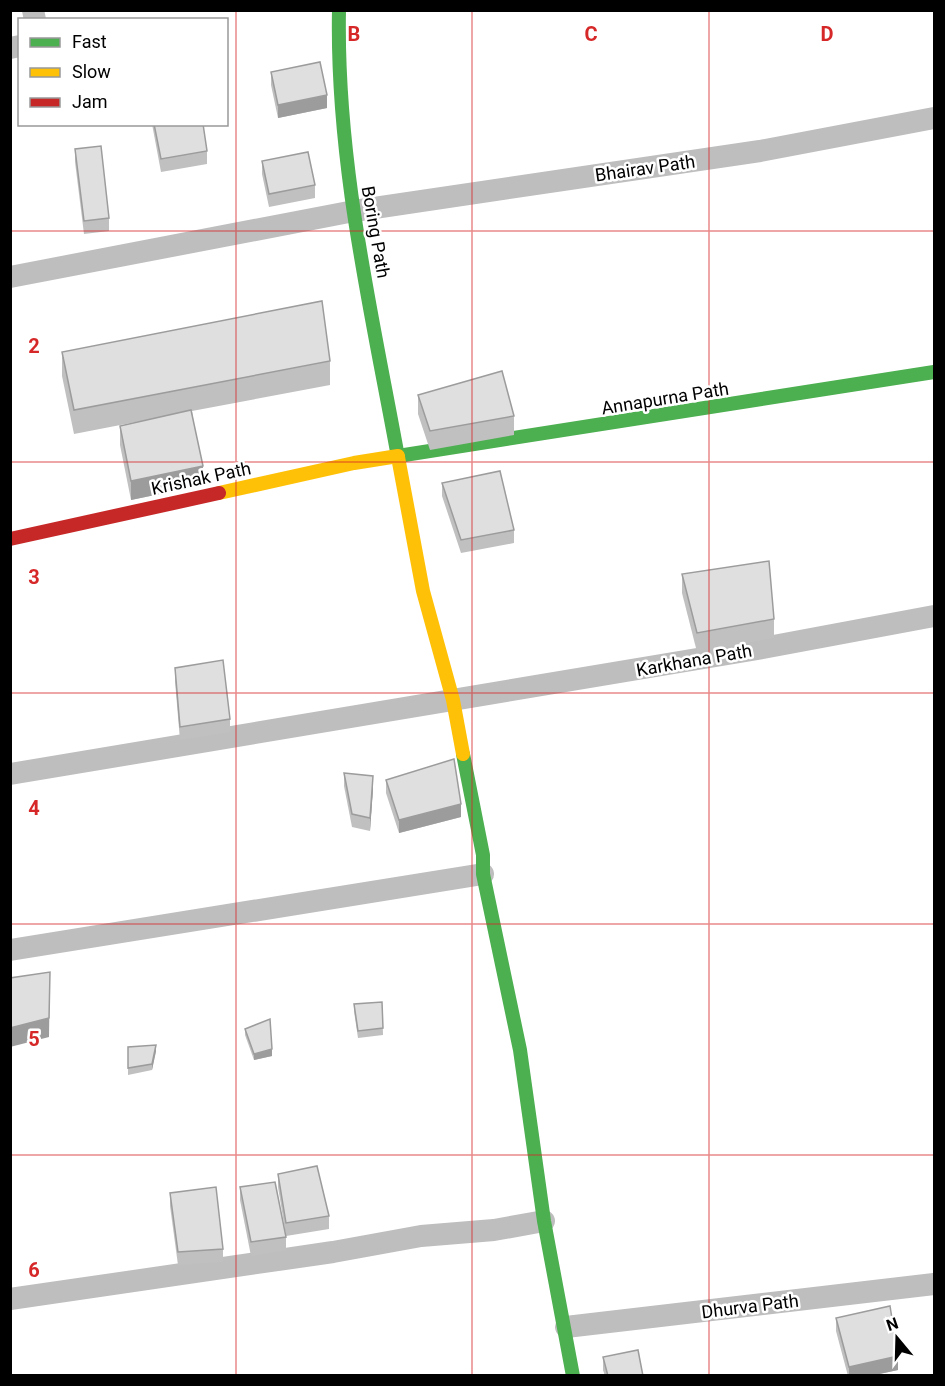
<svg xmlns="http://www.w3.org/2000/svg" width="945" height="1386" font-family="Roboto,sans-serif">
	<rect width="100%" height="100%" fill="#fff"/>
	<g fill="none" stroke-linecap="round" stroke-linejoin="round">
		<g stroke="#bebebe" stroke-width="22">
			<polyline points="33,10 35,20"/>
			<polyline points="10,48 20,46"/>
			<polyline points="10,277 354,211 760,151 934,118"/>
			<polyline points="10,774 763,648 934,616"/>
			<polyline points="10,950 483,874"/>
			<polyline points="10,1299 333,1252 421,1236 494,1230 544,1221"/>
			<polyline points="566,1327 934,1284"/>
		</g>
		<g stroke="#4caf50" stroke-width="14">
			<path d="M 339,10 C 336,161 371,309 398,457"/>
			<polyline points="398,456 934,372"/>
			<polyline points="463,754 483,855 483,874 520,1050 544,1221 573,1376"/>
		</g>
		<g stroke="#ffc107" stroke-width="14">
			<polyline points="398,457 423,591 453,700 463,754"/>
			<polyline points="219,493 354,463 398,456"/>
		</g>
		<polyline stroke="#c62828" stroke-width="14" points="10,539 219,493"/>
	</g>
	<g fill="#c0c0c0">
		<polygon points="271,72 327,108 278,118 271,85"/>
		<polygon points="152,124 203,124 207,151 207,164 161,172"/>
		<polygon points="75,149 109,218 109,231 84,234 75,162"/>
		<polygon points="262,161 315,185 315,198 269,207 262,174"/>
		<polygon points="62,352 330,361 330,385 192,411 203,485 131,500 120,445 120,426 141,421 74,434 62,376"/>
		<polygon points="418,395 514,416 514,435 430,450 418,414"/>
		<polygon points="442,483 514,530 514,543 461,553 442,496"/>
		<polygon points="682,574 774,619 774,638 697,652 682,593"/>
		<polygon points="175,668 230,719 230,732 180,740 175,681"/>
		<polygon points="344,773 373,789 370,831 352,827 344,786"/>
		<polygon points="386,780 461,817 399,833 386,793"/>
		<polygon points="382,1002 383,1035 358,1038 354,1011 354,1004"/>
		<polygon points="245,1029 272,1056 254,1060 245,1035"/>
		<polygon points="128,1047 156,1051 152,1070 128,1075"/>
		<polygon points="278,1174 329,1216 329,1229 286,1236 278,1187"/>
		<polygon points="240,1187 286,1237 286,1250 251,1256 240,1200"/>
		<polygon points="170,1193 223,1249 223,1262 178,1265 170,1206"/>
		<polygon points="836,1318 898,1370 870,1376 848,1376 836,1331"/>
		<polygon points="603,1357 643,1376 605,1376 603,1370"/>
	</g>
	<g fill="#9c9c9c">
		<polygon points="327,95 327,108 278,118 278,105"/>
		<polygon points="203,466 203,485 131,500 131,481"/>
		<polygon points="373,776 373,789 370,831 370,818"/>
		<polygon points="461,804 461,817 399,833 399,820"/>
		<polygon points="50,972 49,1037 10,1047 10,1028"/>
		<polygon points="156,1045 156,1051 152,1070 152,1064"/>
		<polygon points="272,1049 272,1056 254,1060 254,1054"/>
		<polygon points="898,1356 898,1370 870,1376 849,1376 849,1367"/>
	</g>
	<g fill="#dfdfdf" stroke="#9c9c9c" stroke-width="1.5">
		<polygon points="320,62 327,95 278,105 271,72"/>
		<polygon points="154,124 203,124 207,151 161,159"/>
		<polygon points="101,146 109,218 84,221 75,149"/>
		<polygon points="308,152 315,185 269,194 262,161"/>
		<polygon points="322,301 330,361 74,410 62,352"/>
		<polygon points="502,371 514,416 430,431 418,395"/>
		<polygon points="191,410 203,466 131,481 120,426"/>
		<polygon points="500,471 514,530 461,540 442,483"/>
		<polygon points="769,561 774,619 697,633 682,574"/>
		<polygon points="223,660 230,719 180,727 175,668"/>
		<polygon points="454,759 461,804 399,820 386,780"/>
		<polygon points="344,773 373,776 370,818 352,814"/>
		<polygon points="50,972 49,1018 10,1028 10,978"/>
		<polygon points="382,1002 383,1028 358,1031 354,1004"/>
		<polygon points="270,1019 272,1049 254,1054 245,1029"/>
		<polygon points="156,1045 152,1064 128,1068 128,1047"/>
		<polygon points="317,1166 329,1216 286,1223 278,1174"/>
		<polygon points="275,1182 286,1237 251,1242 240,1187"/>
		<polygon points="216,1187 223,1249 178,1252 170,1193"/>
		<polygon points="890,1306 898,1356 849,1367 836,1318"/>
		<polygon points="638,1350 643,1376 608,1376 603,1357"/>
	</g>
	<path fill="none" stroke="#d62828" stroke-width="1.5" stroke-opacity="0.55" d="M 236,10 L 236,1376M 472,10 L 472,1376M 709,10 L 709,1376M 10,231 L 934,231M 10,462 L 934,462M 10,693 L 934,693M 10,924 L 934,924M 10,1155 L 934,1155"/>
	<g text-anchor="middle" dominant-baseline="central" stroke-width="5" stroke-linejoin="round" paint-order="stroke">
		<g font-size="18" fill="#000" stroke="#fff">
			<text transform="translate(645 168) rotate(-8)">Bhairav Path</text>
			<text transform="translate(376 232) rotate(80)">Boring Path</text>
			<text transform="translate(665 398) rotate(-9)">Annapurna Path</text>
			<text transform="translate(201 478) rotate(-12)">Krishak Path</text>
			<text transform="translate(694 660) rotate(-10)">Karkhana Path</text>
			<text transform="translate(750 1306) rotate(-7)">Dhurva Path</text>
		</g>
	</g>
	<g font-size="20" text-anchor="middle" font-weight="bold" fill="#d62828" stroke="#fff" stroke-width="5" stroke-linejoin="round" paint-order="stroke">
		<text x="354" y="41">B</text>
		<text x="591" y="41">C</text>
		<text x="827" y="41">D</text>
		<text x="34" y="353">2</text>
		<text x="34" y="584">3</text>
		<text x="34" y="815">4</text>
		<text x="34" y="1046">5</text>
		<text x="34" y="1277">6</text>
	</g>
	<rect width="945" height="1386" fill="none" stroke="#000000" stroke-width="24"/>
	<rect x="18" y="18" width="210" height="108" fill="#ffffff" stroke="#999999" stroke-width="1.5"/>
	<rect x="30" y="38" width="30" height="9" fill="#4caf50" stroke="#999999" stroke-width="1.5"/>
	<text x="72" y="48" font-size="18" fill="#000000">Fast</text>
	<rect x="30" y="68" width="30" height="9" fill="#ffc107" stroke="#999999" stroke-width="1.5"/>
	<text x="72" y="78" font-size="18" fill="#000000">Slow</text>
	<rect x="30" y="98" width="30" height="9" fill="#c62828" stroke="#999999" stroke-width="1.5"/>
	<text x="72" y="108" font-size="18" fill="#000000">Jam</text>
	<g transform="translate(897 1338) rotate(341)" stroke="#ffffff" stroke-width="4.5" paint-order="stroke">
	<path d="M0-4.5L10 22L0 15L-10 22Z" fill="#000000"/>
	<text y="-9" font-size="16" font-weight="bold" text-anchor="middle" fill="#000000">N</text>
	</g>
</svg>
